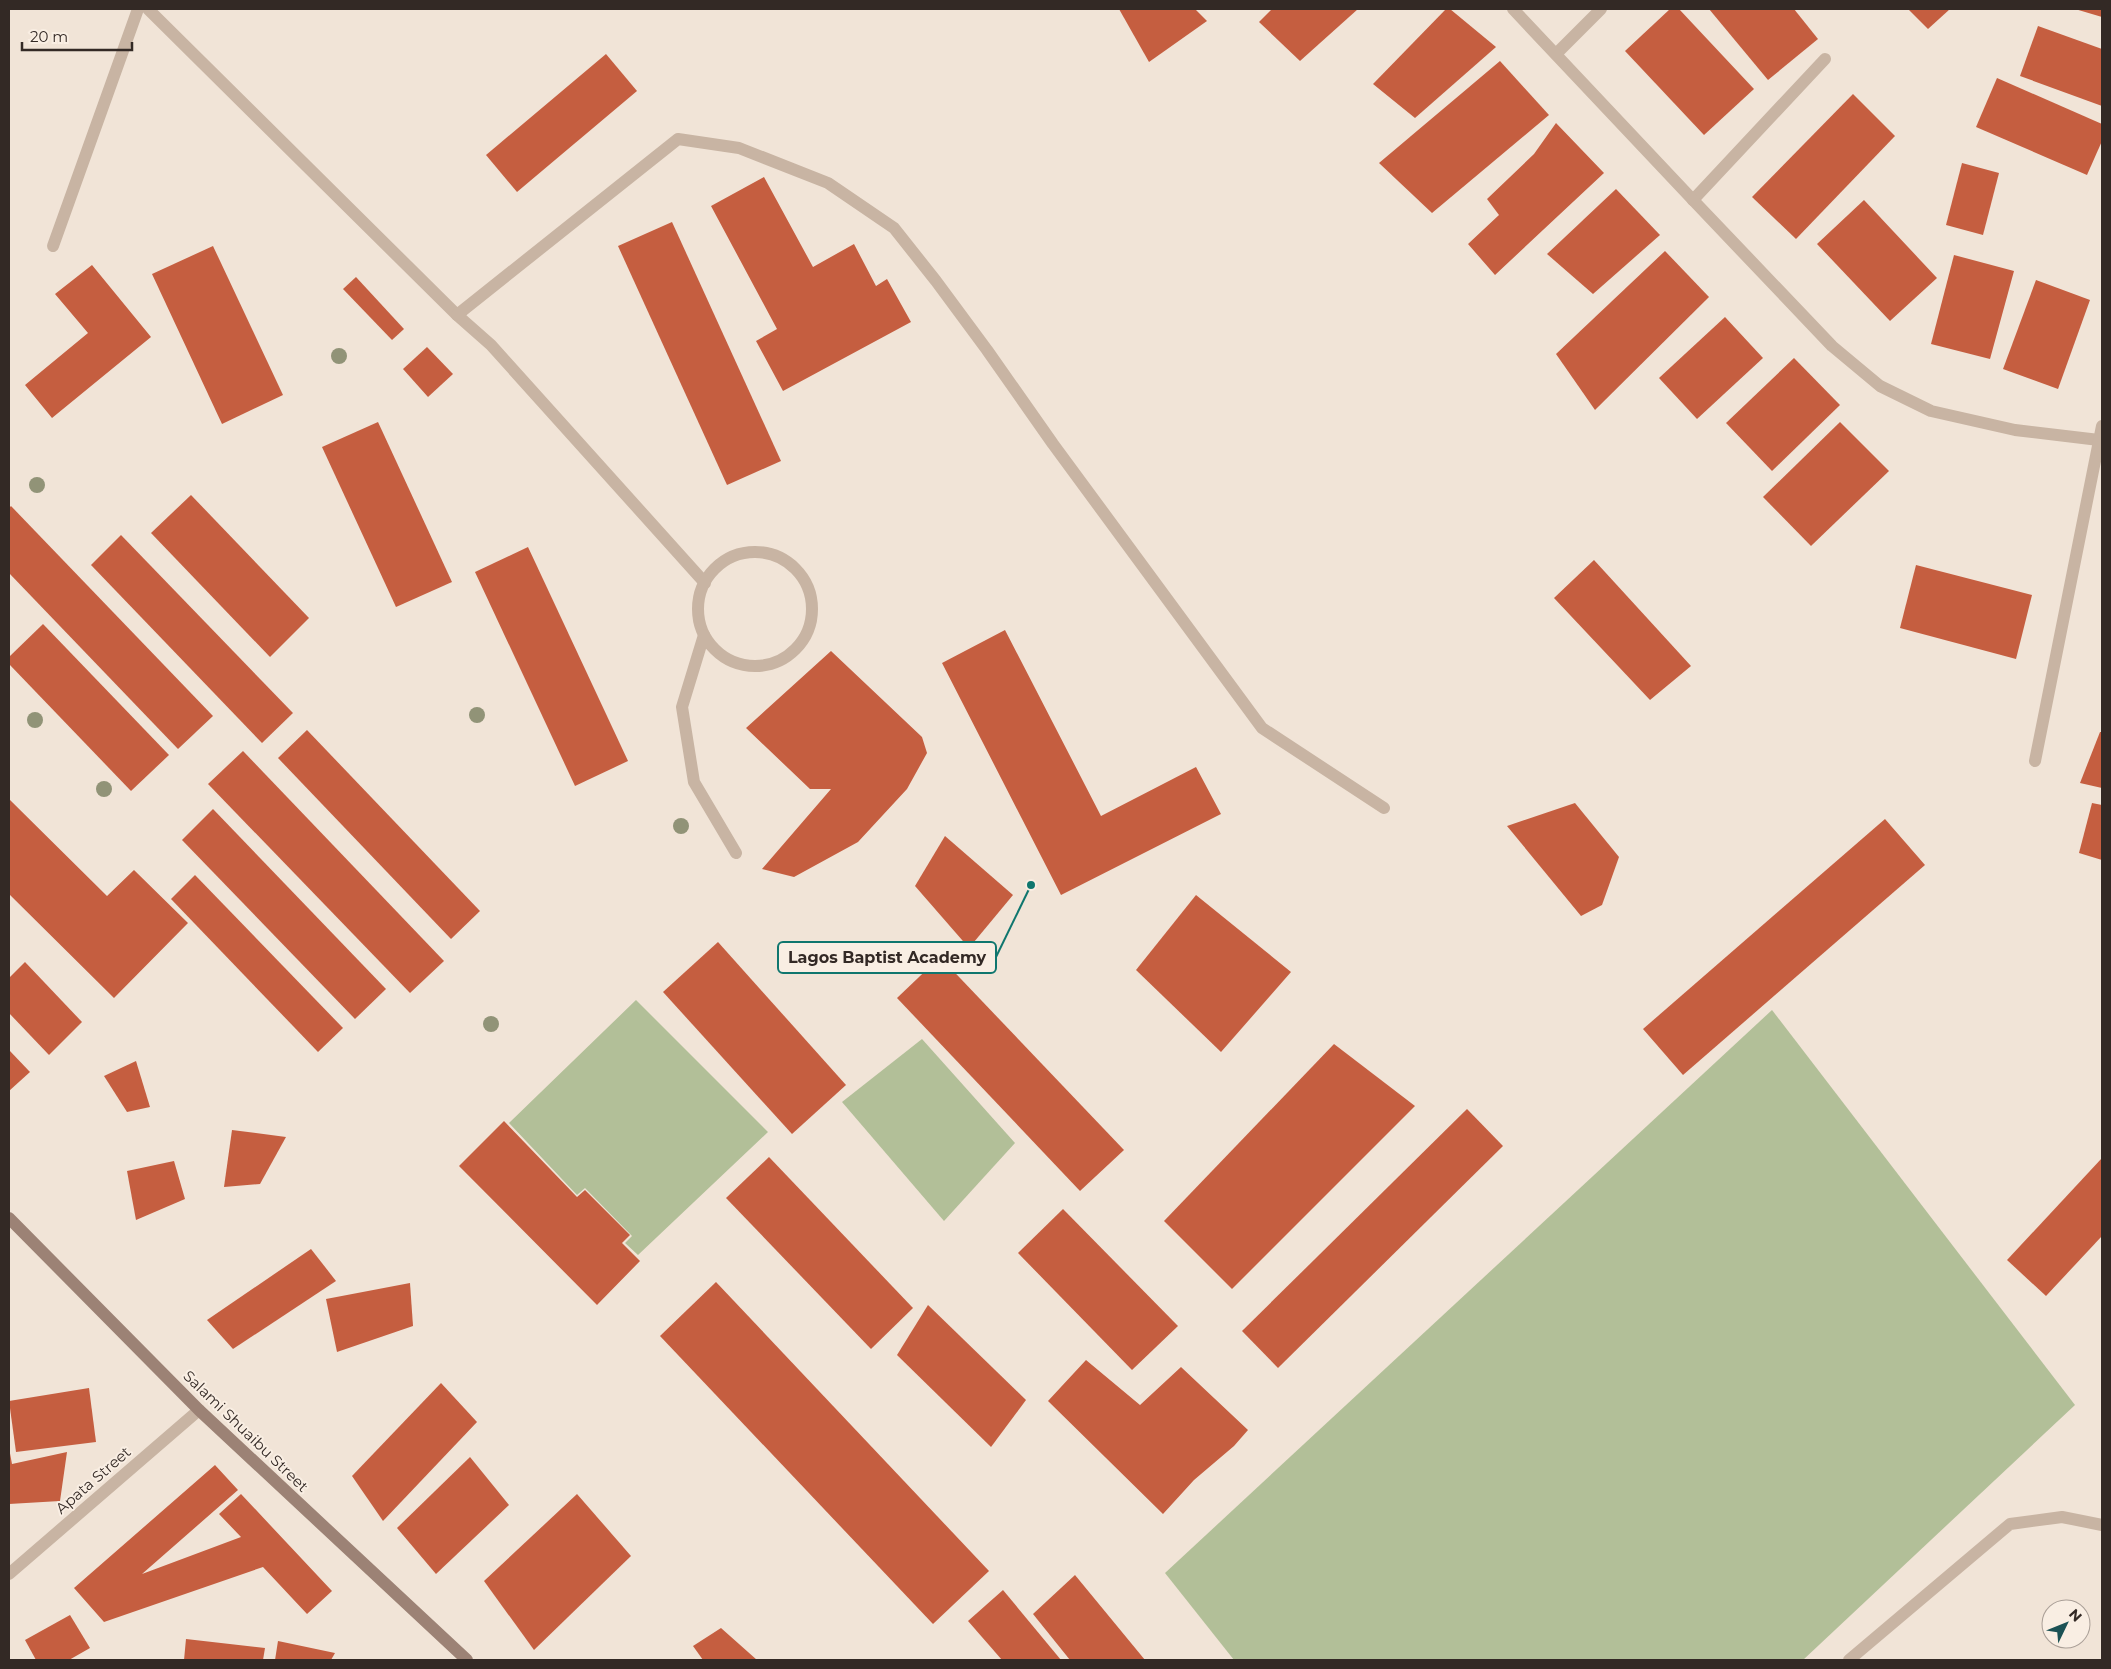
<svg xmlns="http://www.w3.org/2000/svg" width="2111" height="1669" font-family="Montserrat,sans-serif">
	<rect width="100%" height="100%" fill="#f1e4d7"/>
	<g fill="#b2bf98">
		<polygon points="636,1000 768,1132 638,1255 625,1243 632,1236 585,1188 577,1195 509,1123"/>
		<polygon points="1772,1010 2075,1405 1803,1660 1234,1660 1165,1573"/>
		<polygon points="922,1039 1015,1143 944,1221 842,1102"/>
	</g>
	<g fill="#c55e40">
		<polygon points="1119,9 1195,9 1207,21 1149,62"/>
		<polygon points="1272,9 1358,9 1300,61 1259,22"/>
		<polygon points="1446,9 1450,9 1496,47 1415,118 1373,84"/>
		<polygon points="1670,9 1679,9 1754,89 1704,135 1625,51"/>
		<polygon points="1709,9 1794,9 1818,39 1768,80"/>
		<polygon points="1908,9 1950,9 1928,29"/>
		<polygon points="2075,9 2102,9 2102,17"/>
		<polygon points="2038,26 2102,49 2102,106 2020,76"/>
		<polygon points="606,54 637,91 517,192 486,155"/>
		<polygon points="1500,61 1549,115 1432,213 1379,163"/>
		<polygon points="1997,78 2102,124 2102,141 2087,175 1976,127"/>
		<polygon points="1853,94 1895,136 1796,239 1752,197"/>
		<polygon points="1556,123 1604,173 1495,275 1468,244 1499,215 1487,199 1534,154"/>
		<polygon points="1962,163 1999,173 1983,235 1946,225"/>
		<polygon points="764,177 813,267 854,244 876,286 887,279 911,322 783,391 756,341 777,329 711,206"/>
		<polygon points="1616,189 1660,235 1593,294 1547,254"/>
		<polygon points="1864,200 1937,278 1890,321 1817,244"/>
		<polygon points="672,222 781,461 727,485 618,246"/>
		<polygon points="213,246 283,395 222,424 152,274"/>
		<polygon points="1665,251 1709,297 1595,410 1556,354"/>
		<polygon points="1954,255 2014,271 1990,359 1931,344"/>
		<polygon points="92,265 151,337 52,418 25,385 88,333 55,294"/>
		<polygon points="356,277 404,329 392,340 343,289"/>
		<polygon points="2036,280 2090,300 2058,389 2003,369"/>
		<polygon points="1725,317 1763,358 1697,419 1659,378"/>
		<polygon points="427,347 453,374 428,397 403,369"/>
		<polygon points="1794,358 1840,405 1772,471 1726,423"/>
		<polygon points="378,422 452,582 396,607 322,447"/>
		<polygon points="1840,422 1889,471 1811,546 1763,497"/>
		<polygon points="191,495 309,618 270,657 151,533"/>
		<polygon points="11,506 213,716 178,749 9,573 9,508"/>
		<polygon points="121,535 293,713 262,743 91,565"/>
		<polygon points="528,547 628,761 575,786 475,572"/>
		<polygon points="1594,560 1691,666 1650,700 1554,598"/>
		<polygon points="1916,565 2032,595 2016,659 1900,628"/>
		<polygon points="43,624 169,755 131,791 9,664 9,657"/>
		<polygon points="1005,630 1101,816 1196,767 1221,814 1061,895 942,663"/>
		<polygon points="831,651 922,737 927,753 907,789 858,842 794,877 762,869 831,789 810,789 746,728"/>
		<polygon points="307,730 480,911 451,939 278,758"/>
		<polygon points="2100,732 2102,732 2102,788 2080,783"/>
		<polygon points="243,751 444,961 410,993 208,784"/>
		<polygon points="9,799 107,896 134,870 188,923 114,998 9,894"/>
		<polygon points="1575,803 1619,857 1602,905 1581,916 1507,826"/>
		<polygon points="2092,803 2102,805 2102,860 2079,853"/>
		<polygon points="213,809 386,989 355,1019 182,840"/>
		<polygon points="1885,819 1925,865 1683,1075 1643,1029"/>
		<polygon points="945,836 1013,895 969,948 915,886"/>
		<polygon points="195,875 343,1028 318,1052 171,899"/>
		<polygon points="1196,895 1291,972 1221,1052 1136,970"/>
		<polygon points="718,942 846,1085 792,1134 663,992"/>
		<polygon points="940,957 1124,1150 1080,1191 897,998"/>
		<polygon points="25,962 82,1022 49,1055 9,1013 9,978"/>
		<polygon points="1334,1044 1415,1106 1232,1289 1164,1221"/>
		<polygon points="9,1050 30,1072 9,1091"/>
		<polygon points="136,1061 150,1107 127,1112 104,1076"/>
		<polygon points="1467,1109 1503,1146 1278,1368 1242,1331"/>
		<polygon points="504,1121 577,1197 585,1190 630,1235 622,1243 640,1261 597,1305 459,1166"/>
		<polygon points="232,1130 286,1137 260,1184 224,1187"/>
		<polygon points="769,1157 913,1308 871,1349 726,1198"/>
		<polygon points="2102,1158 2102,1236 2046,1296 2007,1260"/>
		<polygon points="174,1161 185,1199 136,1220 127,1171"/>
		<polygon points="1063,1209 1178,1326 1132,1370 1018,1253"/>
		<polygon points="311,1249 336,1281 233,1349 207,1320"/>
		<polygon points="716,1282 989,1571 933,1624 660,1336"/>
		<polygon points="410,1283 413,1326 337,1352 326,1299"/>
		<polygon points="928,1305 1026,1400 991,1447 897,1355"/>
		<polygon points="1086,1360 1140,1405 1181,1367 1248,1430 1234,1446 1194,1480 1163,1514 1048,1401"/>
		<polygon points="441,1383 477,1422 383,1521 352,1476"/>
		<polygon points="89,1388 96,1442 16,1452 9,1401"/>
		<polygon points="9,1448 12,1464 67,1452 60,1501 9,1504"/>
		<polygon points="470,1457 509,1505 436,1574 397,1528"/>
		<polygon points="215,1465 238,1490 142,1574 241,1537 219,1514 241,1494 332,1591 307,1614 263,1567 104,1622 74,1588"/>
		<polygon points="577,1494 631,1556 534,1650 484,1581"/>
		<polygon points="1075,1575 1145,1660 1070,1660 1033,1614"/>
		<polygon points="1003,1590 1061,1660 1002,1660 968,1621"/>
		<polygon points="70,1615 90,1648 69,1660 36,1660 25,1640"/>
		<polygon points="721,1628 757,1660 703,1660 693,1646"/>
		<polygon points="186,1639 265,1648 263,1660 184,1660"/>
		<polygon points="278,1641 335,1653 331,1660 275,1660"/>
	</g>
	<g fill="none" stroke-linecap="round" stroke-linejoin="round">
		<g stroke="#c8b4a3" stroke-width="12">
			<polyline points="148,9 457,315 491,345 705,583"/>
			<polyline points="1556,54 1601,9"/>
			<polyline points="1693,200 1825,59"/>
			<polyline points="53,246 138,9"/>
			<polyline points="457,315 678,139 739,148 828,183 894,228 936,281 987,350 1053,444 1262,728 1384,808"/>
			<circle cx="755" cy="609" r="57"/>
			<polyline points="704,635 682,707 694,782 736,853"/>
			<polyline points="1849,1660 2010,1524 2062,1517 2102,1525"/>
		</g>
		<g stroke="#c8b4a3" stroke-width="12">
			<polyline points="1513,9 1693,200 1832,346 1880,386 1931,411 2015,430 2099,440"/>
			<polyline points="2035,761 2102,426"/>
			<polyline points="9,1574 199,1410"/>
		</g>
		<polyline stroke="#9c8275" stroke-width="12" points="9,1218 199,1410 467,1660"/>
	</g>
	<g fill="#919377">
		<circle cx="339" cy="356" r="8"/>
		<circle cx="37" cy="485" r="8"/>
		<circle cx="477" cy="715" r="8"/>
		<circle cx="35" cy="720" r="8"/>
		<circle cx="104" cy="789" r="8"/>
		<circle cx="681" cy="826" r="8"/>
		<circle cx="491" cy="1024" r="8"/>
	</g>
	<g text-anchor="middle" dominant-baseline="central" stroke-width="4" stroke-linejoin="round" paint-order="stroke">
		<g font-size="15" fill="#332925" stroke="#f9eee3">
			<text transform="translate(246 1431) rotate(44)">Salami Shuaibu Street</text>
			<text transform="translate(93 1480) rotate(-41)">Apata Street</text>
		</g>
	</g>
	<path fill="none" stroke="#0f766e" stroke-width="2" d="M1031 885L996 957"/>
	<circle fill="#0f766e" stroke="#f9eee3" stroke-width="2" cx="1031" cy="885" r="5"/>
	<rect fill="#f9eee3" stroke="#0f766e" stroke-width="2" x="778" y="942" width="218" height="31" rx="5"/>
	<g font-size="16" text-anchor="middle" font-weight="bold" fill="#332925">
		<text x="887" y="963">Lagos Baptist Academy</text>
	</g>
	<rect width="2111" height="1669" fill="none" stroke="#332925" stroke-width="20"/>
	<g transform="translate(2066 1624) rotate(47)"><circle r="24" fill="#f9eee3" stroke="#aa9f97"/>
	<path d="M0-4L9 19L0 12L-9 19Z" fill="#1b5154"/>
	<text y="-8" font-size="14" font-weight="bold" text-anchor="middle" fill="#332925">N</text>
	</g>
	<path d="M22 42v8h110v-8" fill="none" stroke="#332925" stroke-width="2.5"/>
	<text x="30" y="42" font-size="15" fill="#332925" stroke="#f9eee3" stroke-width="4" paint-order="stroke">20 m</text>
</svg>
